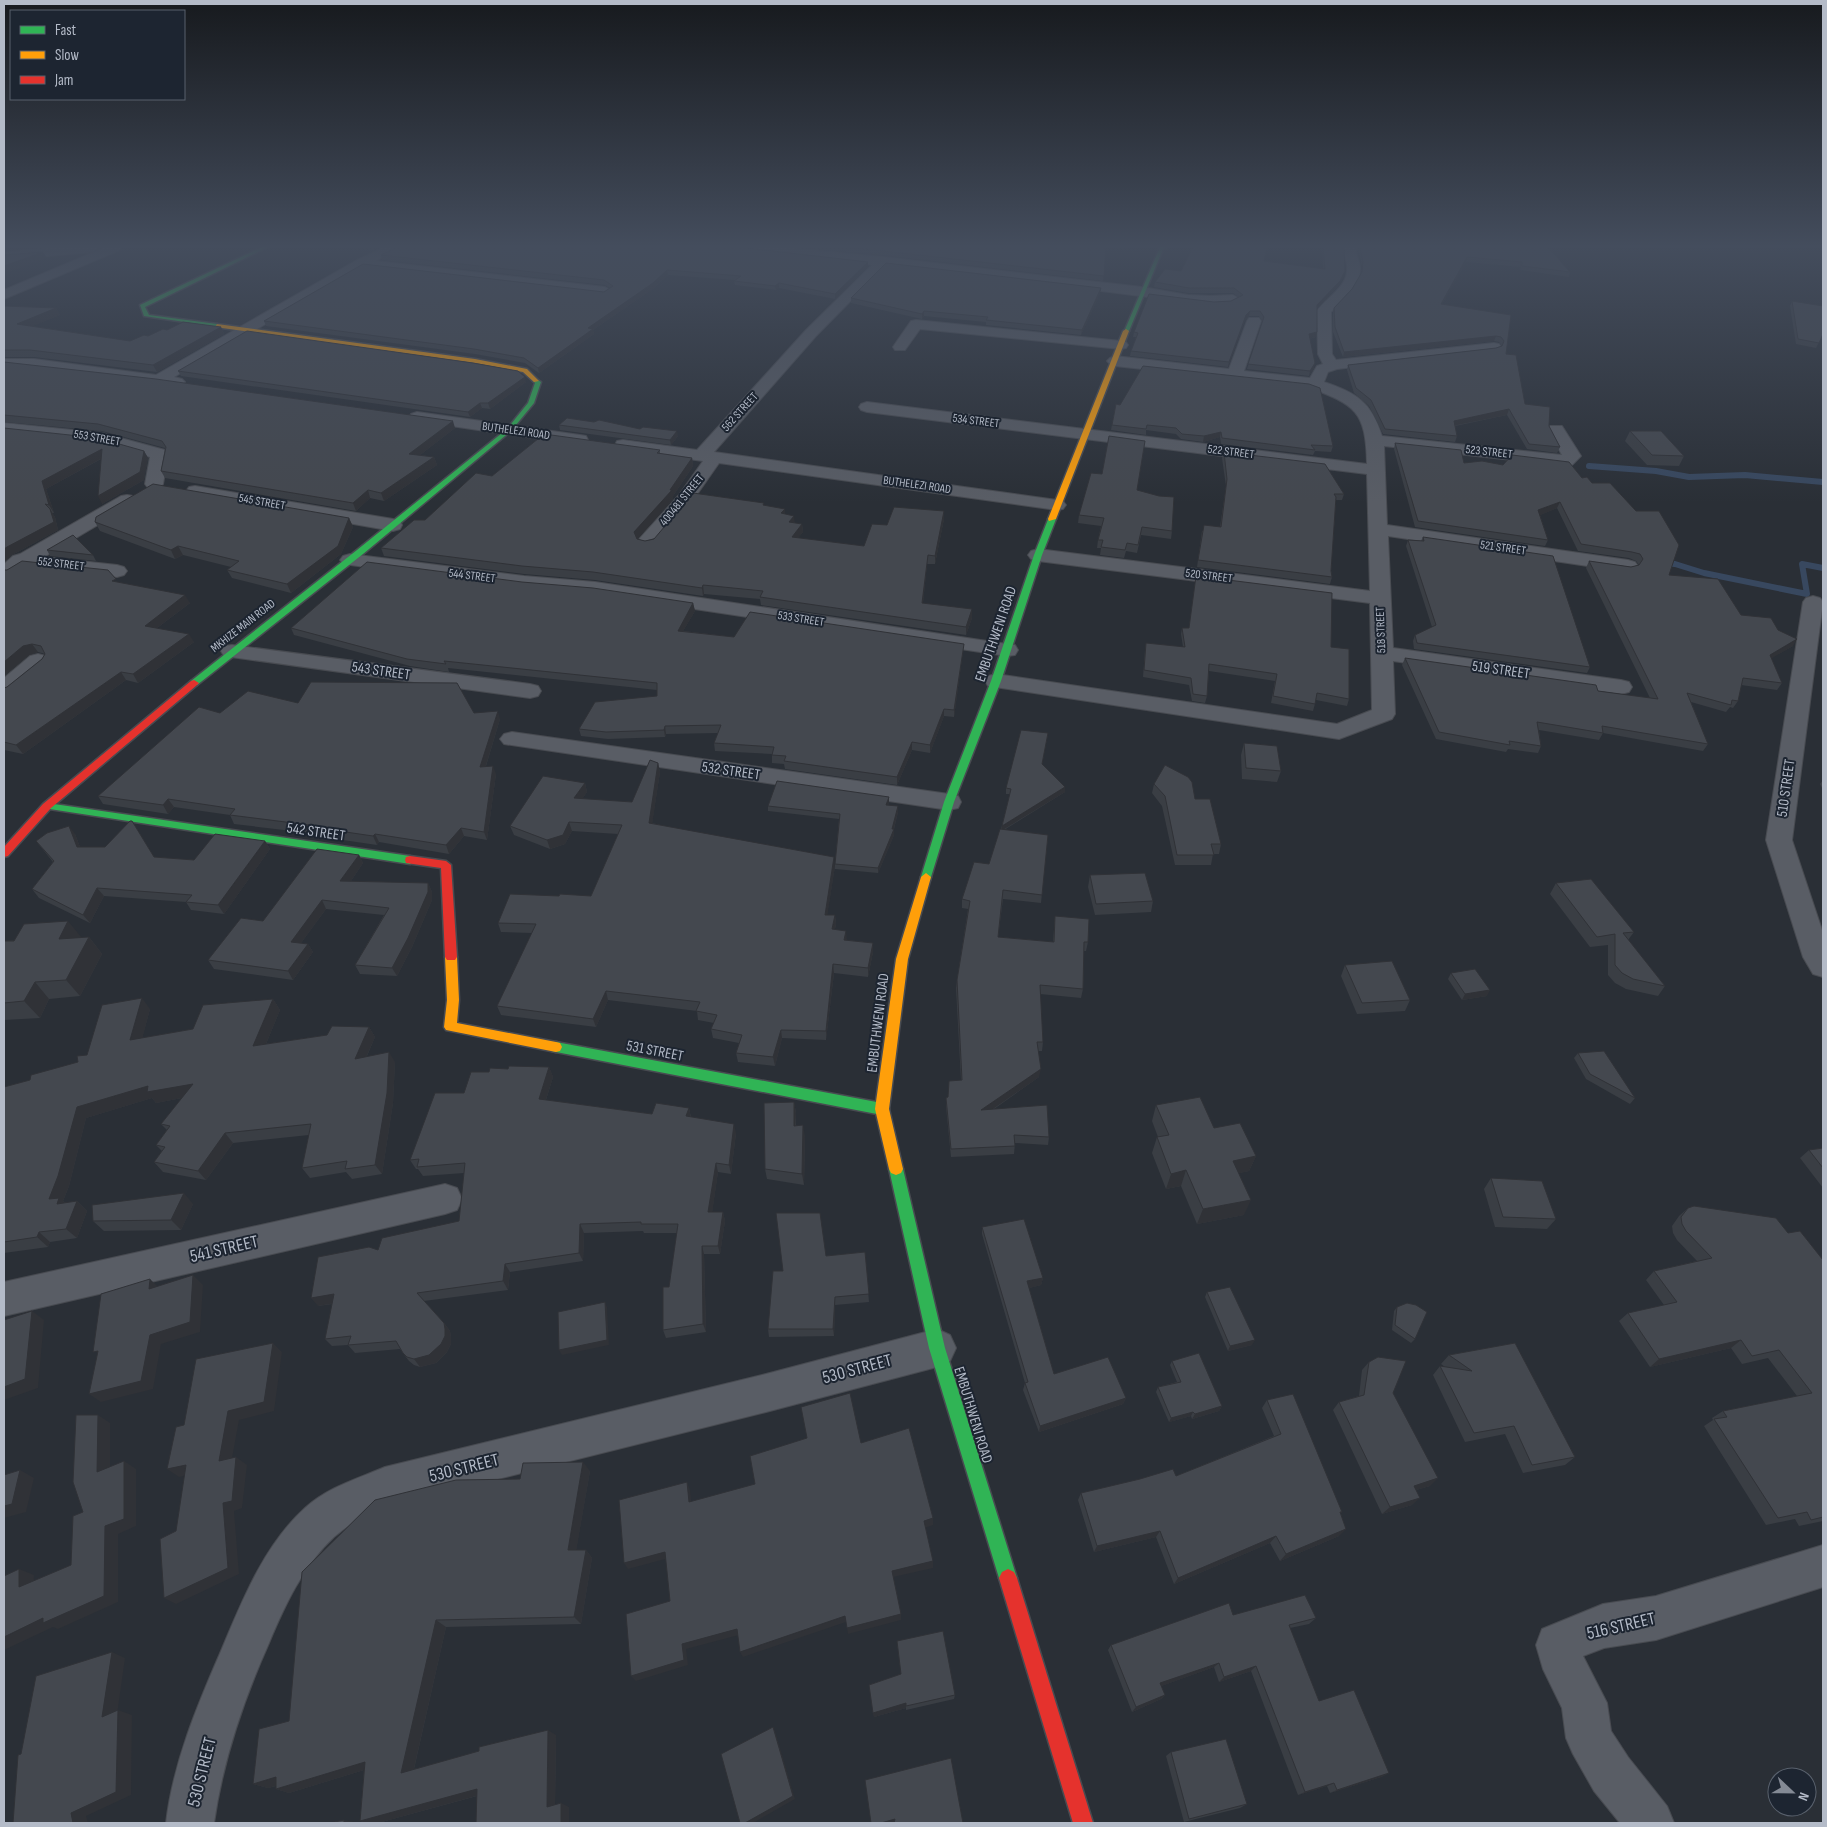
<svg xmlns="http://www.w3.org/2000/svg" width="1827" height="1827" font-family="'Sofia Sans Condensed',sans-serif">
	<rect width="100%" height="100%" fill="#2a2f36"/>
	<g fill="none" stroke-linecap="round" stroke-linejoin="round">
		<g stroke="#38485f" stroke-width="6">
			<polyline points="1589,466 1656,471 1689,477 1745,475 1823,482"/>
			<polyline points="1661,563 1675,564 1704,573 1807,594 1802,564 1823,568"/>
		</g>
		<g stroke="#484b51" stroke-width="2">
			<g id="street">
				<polygon points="66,247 98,248 92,252 4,260 4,252"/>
				<polygon points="106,247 122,247 120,250 4,299 4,290"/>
				<polygon points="385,247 400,247 376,261 605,287 612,291 605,295 364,267 174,377 182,379 185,382 182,385 177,387 34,369 4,367 4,359 34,359 156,375 357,260"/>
				<path d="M 741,247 L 778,247 L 883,257 L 1142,287 L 1188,295 L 1210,296 L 1233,295 L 1240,299 C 1232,309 1196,304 1184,302 C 1085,288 985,277 885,266 L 816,336 L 714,452 L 1057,500 L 1063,501 L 1066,505 L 1063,509 L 1057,510 L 719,463 L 691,503 L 654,546 L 647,548 L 640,546 L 637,542 L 640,538 L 679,495 L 703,461 L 623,450 L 617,449 L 615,445 L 617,441 L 623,440 L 697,450 L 806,330 L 872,265 L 747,251 Z"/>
				<path d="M 1344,247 L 1356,247 C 1355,257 1361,261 1360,270 C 1360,286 1342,301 1331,312 L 1332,354 L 1336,360 L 1494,343 L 1499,344 L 1501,347 L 1499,350 L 1494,351 L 1337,369 L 1328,372 L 1324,382 C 1357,393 1371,402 1382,436 L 1562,455 L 1548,430 L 1550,426 L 1562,426 L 1581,456 L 1572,465 L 1566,466 L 1384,446 L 1387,525 L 1628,560 L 1635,562 L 1638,566 L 1635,570 L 1628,572 L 1388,536 L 1393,648 L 1621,680 L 1629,682 L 1632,687 L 1629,692 L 1621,694 L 1393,661 L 1395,714 L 1392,719 L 1339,739 L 988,686 L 985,681 L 988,676 L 996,674 L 1337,724 L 1372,710 L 1370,603 L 1038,561 L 1031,559 L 1028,555 L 1031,551 L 1038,549 L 1370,591 L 1367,474 L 867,412 L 861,410 L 859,407 L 861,404 L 867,402 L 1367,464 C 1366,410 1355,405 1308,387 L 1115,366 L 1110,364 L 1107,361 L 1110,358 L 1115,356 L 1229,369 L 1247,321 L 1249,318 L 1259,318 L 1261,321 L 1244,371 L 1310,378 L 1317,366 L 1323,364 L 1318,354 L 1317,311 C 1326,298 1347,287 1347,270 C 1348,261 1343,257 1344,247 Z"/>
				<polygon points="916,320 1121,341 1126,342 1128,345 1126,348 1121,349 920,329 905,350 895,350 893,347 895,344 911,321"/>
				<polygon points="417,412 580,435 586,436 588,440 586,444 580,445 411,420 409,417 411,414"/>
				<polygon points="4,423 102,433 165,450 168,454 163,484 160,488 154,489 148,488 145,484 150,457 102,444 4,433"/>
				<polygon points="195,486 393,519 400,521 402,525 400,529 393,531 189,495 186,491 189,487"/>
				<polygon points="127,495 133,496 136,500 133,504 44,557 117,565 124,567 127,571 124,575 117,577 27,567 11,576 4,578 4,564 13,556 20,554 121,496"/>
				<polygon points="350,554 524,576 595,582 1007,644 1015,645 1018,650 1015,655 1007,656 595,594 524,588 343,564 340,560 343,556"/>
				<polygon points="1813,596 1820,598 1823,602 1792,840 1823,933 1823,977 1813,974 1803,957 1766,840 1803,602 1806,598"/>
				<polygon points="232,645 530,684 538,686 541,691 538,696 530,698 224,656 221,651 224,646"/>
				<polygon points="38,654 46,656 49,661 46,666 12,694 4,696 4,678 30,656"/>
				<polygon points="512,732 949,794 958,796 961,802 958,808 949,810 504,744 500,739 504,734"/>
				<polygon points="445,1184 457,1188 462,1199 457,1210 445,1214 4,1316 4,1282"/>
				<path d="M 937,1329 L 950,1335 L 956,1348 L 950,1361 L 937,1367 L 766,1412 L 386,1507 C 366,1515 350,1523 334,1537 C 303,1566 285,1605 269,1643 C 243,1701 223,1760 214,1823 L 166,1823 C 173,1763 197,1706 221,1651 C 242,1601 264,1545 305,1508 C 328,1487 357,1479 385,1467 L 766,1374 Z"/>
				<polygon points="1823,1545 1823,1587 1656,1640 1604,1648 1583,1656 1607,1703 1611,1731 1628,1757 1667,1806 1674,1823 1620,1823 1594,1791 1573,1754 1566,1738 1562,1708 1543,1669 1536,1645 1542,1629 1603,1604 1656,1596"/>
			</g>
		</g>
		<g stroke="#484b51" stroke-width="3">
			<g id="fast">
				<polygon points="262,247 268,247 145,307 149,315 217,324 219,327 144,316 140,305"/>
				<polygon points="1160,247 1167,247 1163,249 1129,331 1124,332"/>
				<polygon points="536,379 541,382 534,403 511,431 363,554 197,685 191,685 191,681 357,550 507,429 528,403 535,383 533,381"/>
				<polygon points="1049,517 1056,519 1042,555 1001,681 954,802 931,877 930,880 922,880 921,877 944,802 991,681 1034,555"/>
				<polygon points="47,803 410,856 415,860 410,864 43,808 42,806"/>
				<polygon points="556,1042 882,1103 887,1105 889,1109 887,1113 882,1115 556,1052 552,1051 550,1047 552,1043"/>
				<polygon points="896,1163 901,1165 903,1169 945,1348 1017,1578 1014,1584 1008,1587 1002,1584 999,1578 929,1348 889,1169 891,1165"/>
			</g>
		</g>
		<g stroke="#484b51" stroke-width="3">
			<g id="slow">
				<polygon points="217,324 475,359 527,369 539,381 534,382 523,372 475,363 215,327"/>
				<polygon points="1126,329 1129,331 1056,519 1049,521 1048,519 1123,331"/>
				<polygon points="926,873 931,877 908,959 889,1109 903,1169 901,1173 896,1175 891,1173 889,1169 875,1109 896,959 921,877"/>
				<polygon points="451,953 455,954 457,957 459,1000 457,1023 556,1042 560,1043 562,1047 560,1051 556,1052 446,1030 444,1027 447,1000 445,957 447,954"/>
			</g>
		</g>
		<g stroke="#484b51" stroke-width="3">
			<g id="jam">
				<polygon points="194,680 199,683 197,685 51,808 8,856 4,857 4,847 43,804 191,681"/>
				<polygon points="410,856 446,861 451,865 457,957 455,960 447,960 445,957 441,868 406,863 405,860 406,857"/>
				<polygon points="1008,1569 1014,1572 1017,1578 1093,1823 1073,1823 999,1578 1002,1572"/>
			</g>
		</g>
		<use href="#street" fill="#595d65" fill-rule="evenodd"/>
		<use href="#fast" fill="#30b455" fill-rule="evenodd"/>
		<use href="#slow" fill="#ff9f0a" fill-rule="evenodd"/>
		<use href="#jam" fill="#e5322d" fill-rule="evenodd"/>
	</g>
	<g fill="#3a3e44">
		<polygon points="342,247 382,247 374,250"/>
		<polygon points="794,247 1127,247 1126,249 1106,248 1103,281 883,255"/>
		<polygon points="1322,247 1344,247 1344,276 1338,286 1317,309 1316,337 1309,339 1314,368 1309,376 1247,369 1262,321 1259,316 1249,316 1245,320 1228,367 1130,356 1131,351 1136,337 1133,337 1134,332 1214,302 1231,301 1238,297 1233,293 1188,293 1154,287 1155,282 1181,271 1264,261 1323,269"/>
		<polygon points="1358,247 1548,247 1570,272 1569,277 1520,270 1521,267 1466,262 1442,304 1511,315 1506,354 1525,404 1549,426 1560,447 1557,453 1527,449 1507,415 1455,426 1457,436 1455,442 1383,434 1369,406 1354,393 1347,370 1348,365 1496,348 1502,346 1499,342 1494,341 1343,357 1333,332 1333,313 1334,308 1352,289 1361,274 1362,267"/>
		<polygon points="393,248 746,248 868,262 868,266 835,299 779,288 776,290 735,285 734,281 735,280 668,275 654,288 593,330 594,334 539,373 525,363 475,354 266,326 264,321 604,292 610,288 605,285 382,260 381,255 394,249"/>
		<polygon points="1101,288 1100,293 1081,335 986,325 986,322 924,316 922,319 851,303 851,298"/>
		<polygon points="1792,301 1823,334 1816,348 1796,344 1790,306"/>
		<polygon points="4,306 56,308 60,315 32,326 130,341 167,330 221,327 224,334 157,372 34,357 4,357 4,358"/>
		<polygon points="4,362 455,428 420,455 434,457 437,465 384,501 370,498 356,511 165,478 161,471 165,448 102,431 4,422"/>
		<polygon points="178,371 526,382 490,409 482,408 470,417 181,376"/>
		<polygon points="1116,404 1333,446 1331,452 1315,451 1313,455 1221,444 1220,437 1203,442 1181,439 1176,434 1146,430 1146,435 1111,430"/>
		<polygon points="559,425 640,429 678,436 671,445 560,430"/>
		<polygon points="4,428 144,451 148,458 144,480 102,504 101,459 46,489 54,513 52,513 55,517 58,530 12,555 4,562"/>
		<polygon points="1630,431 1684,456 1679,466 1647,465 1625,441"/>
		<polygon points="1395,443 1464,463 1503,465 1582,478 1669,575 1741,615 1778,630 1793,646 1771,658 1782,683 1777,690 1741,685 1738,701 1733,708 1730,707 1726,712 1691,702 1708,744 1703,751 1603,733 1599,740 1539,730 1541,746 1538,753 1508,749 1506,752 1436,739 1402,665 1405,658 1598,691 1650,698 1586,568 1589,561 1631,567 1639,565 1636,561 1629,558 1578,551 1557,508 1540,515 1548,540 1545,546 1415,527 1394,449"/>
		<polygon points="660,450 660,454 692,458 693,466 673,496 673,499 637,539 645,541 765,505 785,514 795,523 802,524 803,532 798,538 864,546 887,525 944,511 944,519 935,564 927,564 923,603 972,618 966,635 761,605 760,599 704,594 703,596 595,580 524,574 384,556 381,548 425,520"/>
		<polygon points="1224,452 1344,494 1342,500 1336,500 1331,571 1332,577 1330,584 1197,567 1202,531 1220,527 1226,486 1222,458"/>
		<polygon points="1137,490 1172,531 1171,539 1141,535 1137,553 1126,551 1124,558 1100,555 1101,548 1097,548 1098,540 1101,526 1078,523 1079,515"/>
		<polygon points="349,518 353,527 341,554 291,593 232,578 227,570 231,567 183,555 175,559 100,531 95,522"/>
		<polygon points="1423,537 1590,667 1587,673 1414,649 1413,641 1415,635 1432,627 1406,546 1408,540 1421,541"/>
		<polygon points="47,550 93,555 96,561 50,556"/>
		<polygon points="4,570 118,582 190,603 157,628 194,642 138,683 126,680 23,754 4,750 4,688 7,687 42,659 45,654 38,652 29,655 4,676"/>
		<polygon points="1196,576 1331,647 1349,699 1347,706 1316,700 1313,711 1271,703 1275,681 1209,671 1207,696 1205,703 1192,701 1189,685 1143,677 1145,650 1146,643 1183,647 1181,634 1182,628 1189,628"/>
		<polygon points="522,582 693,603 695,611 683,631 734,637 963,651 954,717 944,716 930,753 912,750 897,785 785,769 784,764 772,763 772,754 715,751 714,743 718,733 666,734 665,737 608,739 581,736 579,729 657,696 657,690 448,668 449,672 410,666 294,635 291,628"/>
		<polygon points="298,703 474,713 500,719 486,766 496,774 487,840 464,836 449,854 379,842 377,845 336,839 335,836 234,824 230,815 174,807 168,814 103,804 98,796 220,713"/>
		<polygon points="1048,733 1042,764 1065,792 1004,830 1048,835 1041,903 1003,899 998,937 1053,942 1055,916 1088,942 1086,951 1084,951 1083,989 1081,998 1040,994 1043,1042 1042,1051 1038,1051 1039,1077 994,1109 1049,1137 1048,1145 1015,1143 1014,1154 951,1157 946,1106 946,1098 948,1097 961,1080 956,988 957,980 968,909 962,908 962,899 989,864 1001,829 1010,794 1006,794 1006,788"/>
		<polygon points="1244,743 1281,771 1277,782 1242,779 1241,755"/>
		<polygon points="658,763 660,772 652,823 835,866 827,915 835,915 836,924 835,929 847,940 873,943 873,952 868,977 834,973 826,1040 782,1038 775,1066 738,1062 736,1053 739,1043 713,1038 711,1029 714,1023 698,1020 697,1011 608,1000 596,1027 501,1015 497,1006 532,933 501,932 498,923 559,896 591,896 618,834 572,831 565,844 550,849 514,835 510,826 585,783 587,792 582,799 632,802"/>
		<polygon points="1823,780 1823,790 1820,784"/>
		<polygon points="1154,784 1195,799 1221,844 1219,854 1213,854 1211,865 1175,865 1162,806 1152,793"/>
		<polygon points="889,803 888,805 898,812 894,829 894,835 878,873 835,869 835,864 839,819 768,811 768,806"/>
		<polygon points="132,821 154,857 194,860 265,841 270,849 224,914 191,910 186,902 104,896 90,923 39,898 32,889 53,862 36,841 75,834 80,847 105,847"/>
		<polygon points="359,855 363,863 351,881 428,883 432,892 432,900 412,947 397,976 360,974 355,965 384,915 326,909 301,943 308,944 313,952 293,980 214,969 208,960 263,921"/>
		<polygon points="1090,875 1153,901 1151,912 1095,915 1088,887"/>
		<polygon points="1556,883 1634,932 1628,940 1665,986 1658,996 1626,989 1615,983 1608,975 1608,945 1590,947 1550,894"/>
		<polygon points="89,937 102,954 80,996 49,999 40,1018 4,1020 4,941"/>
		<polygon points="1345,965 1410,1000 1405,1011 1357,1014 1341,976"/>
		<polygon points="1451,973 1487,996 1462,1000 1448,979"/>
		<polygon points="273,999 280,1010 266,1044 327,1035 369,1027 375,1037 367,1056 395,1062 393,1103 382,1174 352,1179 346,1172 310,1178 302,1168 309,1135 233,1143 206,1180 163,1172 154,1162 162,1151 156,1145 167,1130 161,1124 182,1098 156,1103 152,1098 86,1118 69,1186 63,1201 65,1203 77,1201 87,1211 77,1238 50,1242 48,1247 4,1253 4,1087 30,1080 78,1062 150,1009 142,1038 193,1029"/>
		<polygon points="1578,1053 1635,1098 1630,1104 1586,1079 1574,1058"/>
		<polygon points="549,1067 553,1077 546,1100 652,1114 689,1108 691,1117 736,1133 731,1174 718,1172 712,1212 723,1212 725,1221 720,1254 704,1254 706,1332 666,1338 663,1330 677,1233 644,1233 643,1231 584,1233 583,1261 510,1272 508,1290 424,1301 444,1323 450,1331 451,1337 451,1344 447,1352 436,1363 420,1367 414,1365 409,1361 400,1349 355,1353 348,1345 332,1346 325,1339 332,1304 318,1306 378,1250 459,1221 464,1173 423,1176 418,1169 416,1169 410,1160 464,1093 489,1072 508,1069"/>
		<polygon points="794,1102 796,1113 796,1126 805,1136 804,1185 767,1179 765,1169"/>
		<polygon points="1156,1105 1214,1128 1256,1156 1249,1171 1239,1173 1244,1215 1197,1224 1181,1186 1166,1189 1152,1153 1157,1137 1158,1137 1152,1121"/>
		<polygon points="1823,1148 1823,1188 1800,1158 1809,1150"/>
		<polygon points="1491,1178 1556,1219 1547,1229 1495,1227 1484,1189"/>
		<polygon points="193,1204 181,1230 104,1231 93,1221"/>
		<polygon points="1688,1208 1788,1233 1823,1260 1823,1521 1799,1526 1795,1519 1766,1525 1704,1426 1713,1420 1712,1418 1723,1411 1797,1396 1768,1358 1742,1364 1731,1348 1650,1367 1619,1321 1628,1313 1664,1305 1646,1280 1654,1271 1697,1261 1677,1240 1673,1233 1672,1226 1679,1216"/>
		<polygon points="982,1227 1043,1278 1041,1285 1029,1288 1054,1374 1126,1398 1123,1404 1039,1432 1023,1390 1025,1383 982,1234"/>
		<polygon points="865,1252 869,1302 835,1305 834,1336 769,1337 768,1329 783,1271 826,1256"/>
		<polygon points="1207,1292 1252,1345 1228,1351 1205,1297"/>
		<polygon points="1397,1307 1415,1339 1411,1343 1392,1330 1394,1311"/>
		<polygon points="1515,1343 1575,1457 1565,1465 1523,1473 1505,1434 1465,1442 1433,1375 1440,1366 1445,1367 1441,1364 1449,1355"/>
		<polygon points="1172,1361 1222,1406 1219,1411 1192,1419 1191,1416 1169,1422 1156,1392 1158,1387 1177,1382 1170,1365"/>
		<polygon points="1369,1362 1393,1393 1430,1486 1416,1490 1412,1505 1382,1514 1333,1410 1339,1402 1359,1396 1362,1370"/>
		<polygon points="1267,1400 1342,1512 1340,1513 1339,1536 1280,1561 1270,1543 1174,1584 1156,1537 1094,1552 1078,1500 1081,1493 1176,1476 1274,1436 1262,1408"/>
		<polygon points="590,1471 576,1550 586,1550 592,1558 581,1624 446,1627 414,1769 556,1735 555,1805 569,1807 477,1796 378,1823 367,1823 360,1821 364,1770 289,1793 276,1789 276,1786 268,1788 253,1784 289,1721 520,1479"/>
		<polygon points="1233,1615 1316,1618 1309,1624 1290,1628 1319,1701 1389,1773 1381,1777 1330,1793 1327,1786 1298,1795 1251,1671 1219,1682 1214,1667 1161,1686 1165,1695 1161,1699 1132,1712 1108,1650 1111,1645"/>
		<polygon points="897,1641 955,1695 954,1699 906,1710 906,1708 874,1717 869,1685 901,1674"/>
		<polygon points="1171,1752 1247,1804 1240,1808 1184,1822 1166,1756"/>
	</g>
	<g fill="#303237">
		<polygon points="4,247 55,247 4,251"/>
		<polygon points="373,247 382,247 374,250"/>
		<polygon points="43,252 47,258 4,274 4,266"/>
		<polygon points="1467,257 1466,262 1439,309 1441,304"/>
		<polygon points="868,262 868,266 835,299 835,294"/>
		<polygon points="667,270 668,275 654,288 593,330 594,334 539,373 538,368 588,328"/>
		<polygon points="1345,271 1344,276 1338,286 1316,310 1317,305"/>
		<polygon points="779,283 779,288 776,290 775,286"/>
		<polygon points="1101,288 1100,293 1081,335 1082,330"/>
		<polygon points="56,308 60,315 21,331 17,324"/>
		<polygon points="924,311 924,316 922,319 922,314"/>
		<polygon points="1250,311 1249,316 1245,320 1228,367 1229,362 1246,315"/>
		<polygon points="221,327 224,334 157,372 153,365"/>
		<polygon points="1317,332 1316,337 1307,339 1309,334"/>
		<polygon points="1496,336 1494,341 1343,357 1344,352"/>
		<polygon points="1315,363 1314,368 1309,376 1310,371"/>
		<polygon points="525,377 526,382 490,409 488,403"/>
		<polygon points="480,403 482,408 470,417 468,412"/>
		<polygon points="1509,409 1507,415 1452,426 1454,421"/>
		<polygon points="453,421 455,428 411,462 409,454"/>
		<polygon points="677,431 678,436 671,445 670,440"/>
		<polygon points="1221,432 1220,437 1203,442 1204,436"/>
		<polygon points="102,449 106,456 46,489 54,513 49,505 42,481"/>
		<polygon points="144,451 148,458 144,480 102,504 98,496"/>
		<polygon points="434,457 437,465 384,501 381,493"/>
		<polygon points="692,458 693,466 673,496 673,499 636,541 634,532"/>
		<polygon points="368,490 370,498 356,511 353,503"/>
		<polygon points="1560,502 1557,508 1536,517 1538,510"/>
		<polygon points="50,509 55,517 58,530 12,555 4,562 4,549"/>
		<polygon points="785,509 785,517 781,513"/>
		<polygon points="944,511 944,519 935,564 935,556"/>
		<polygon points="794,516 795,525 789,522"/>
		<polygon points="349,518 353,527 341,554 291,593 287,584"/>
		<polygon points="802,524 803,532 792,546 792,537"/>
		<polygon points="178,546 183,555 175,559 171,550"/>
		<polygon points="928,555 927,564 922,612 922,603"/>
		<polygon points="703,585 704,594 703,596 702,588"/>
		<polygon points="185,595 190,603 149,634 145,626"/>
		<polygon points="693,603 695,611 679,638 678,631"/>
		<polygon points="972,609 972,618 966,635 966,627"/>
		<polygon points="189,634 194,642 138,683 133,674"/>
		<polygon points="1797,639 1793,646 1765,662 1770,655"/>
		<polygon points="32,644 38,652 29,655 4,676 4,662 23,646"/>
		<polygon points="964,644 963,651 954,717 954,710"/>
		<polygon points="121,672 126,680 23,754 16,745"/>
		<polygon points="944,709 944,716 930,753 930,745"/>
		<polygon points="498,711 500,719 483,775 480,767"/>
		<polygon points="665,726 666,734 665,737 664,730"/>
		<polygon points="912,742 912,750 897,785 897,777"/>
		<polygon points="658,763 660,772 651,832 649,823"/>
		<polygon points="493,766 496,774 487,840 484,832"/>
		<polygon points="585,783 587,792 577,807 574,798"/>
		<polygon points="1065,787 1065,792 1001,831 1002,826"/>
		<polygon points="889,797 889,803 886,811 886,805"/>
		<polygon points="168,799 174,807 168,814 163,805"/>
		<polygon points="898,806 898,812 893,832 894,829 894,835 878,873 878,868 892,829"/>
		<polygon points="569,822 572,831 565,844 550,849 547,840"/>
		<polygon points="69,826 75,834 83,855 77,847"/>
		<polygon points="461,828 464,836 449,854 446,845"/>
		<polygon points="375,834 379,842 377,845 373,836"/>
		<polygon points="265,841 270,849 224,914 218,905"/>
		<polygon points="359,855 363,863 345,890 340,881"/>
		<polygon points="834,857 835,866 826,924 825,915"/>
		<polygon points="428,883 432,892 432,900 412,947 397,976 392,968"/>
		<polygon points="97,888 104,896 90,923 83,915"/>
		<polygon points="322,900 326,909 296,950 291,942"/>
		<polygon points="835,915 836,924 833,938 832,929"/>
		<polygon points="68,921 82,938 59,939"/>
		<polygon points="846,931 847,940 844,949 844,940"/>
		<polygon points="89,937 102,954 80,996 66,980"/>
		<polygon points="873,943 873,952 868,977 868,968"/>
		<polygon points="308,944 313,952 293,980 288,971"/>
		<polygon points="833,964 834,973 826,1040 826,1031"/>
		<polygon points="35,982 49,999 40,1018 24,1001"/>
		<polygon points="1490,990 1487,996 1462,1000 1465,994"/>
		<polygon points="606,991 608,1000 596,1027 593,1019"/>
		<polygon points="142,998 150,1009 139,1051 130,1040"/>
		<polygon points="273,999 280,1010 261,1056 253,1046"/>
		<polygon points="369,1027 375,1037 361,1069 355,1059"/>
		<polygon points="781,1030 782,1038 775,1066 773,1057"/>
		<polygon points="389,1052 395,1062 393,1103 382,1174 375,1165"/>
		<polygon points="549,1067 553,1077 543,1109 539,1099"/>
		<polygon points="1041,1069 1039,1077 980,1118 981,1110"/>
		<polygon points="193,1084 202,1094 156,1103 152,1098 86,1118 69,1186 63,1201 70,1208 68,1214 49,1199 77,1107 148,1086"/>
		<polygon points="794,1102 796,1113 795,1136 794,1126"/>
		<polygon points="689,1108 691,1118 686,1116"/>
		<polygon points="734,1124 736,1133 731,1174 729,1165"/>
		<polygon points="803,1125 805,1136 804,1185 802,1174"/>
		<polygon points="225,1133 233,1143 206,1180 198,1171"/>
		<polygon points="1256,1156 1249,1171 1227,1176 1233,1161"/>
		<polygon points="716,1163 718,1172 711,1221 708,1212"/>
		<polygon points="1186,1170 1181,1186 1166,1189 1171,1174"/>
		<polygon points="184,1193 193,1204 181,1230 171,1220"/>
		<polygon points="1251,1200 1244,1215 1197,1224 1203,1209"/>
		<polygon points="77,1201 87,1211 77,1238 66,1229"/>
		<polygon points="723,1212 725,1221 720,1254 718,1246"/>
		<polygon points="580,1224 584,1233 583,1261 579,1253"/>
		<polygon points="39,1232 50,1242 48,1247 37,1237"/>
		<polygon points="702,1246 704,1254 706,1332 703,1324"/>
		<polygon points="505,1264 510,1272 508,1290 503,1281"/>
		<polygon points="193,1275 203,1285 200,1332 161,1344 153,1389 101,1402 89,1394 150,1335"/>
		<polygon points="1043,1278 1041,1285 1026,1289 1027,1281"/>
		<polygon points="150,1279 160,1289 149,1289"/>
		<polygon points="334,1294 341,1302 318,1306 311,1298"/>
		<polygon points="835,1297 835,1305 834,1336 833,1329"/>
		<polygon points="605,1302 607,1307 609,1345 562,1355 559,1350"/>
		<polygon points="32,1311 44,1320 38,1388 4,1400 4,1387"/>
		<polygon points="444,1323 450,1331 451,1337 451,1344 447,1352 436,1363 420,1367 414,1359"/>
		<polygon points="1255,1340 1252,1345 1228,1351 1230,1346"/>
		<polygon points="1741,1340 1731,1348 1650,1367 1659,1359"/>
		<polygon points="273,1343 282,1352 274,1411 239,1420 230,1469 219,1461 228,1411"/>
		<polygon points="1126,1398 1123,1404 1039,1432 1040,1426"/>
		<polygon points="1222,1406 1219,1411 1192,1419 1195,1414"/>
		<polygon points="1193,1412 1191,1416 1169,1422 1171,1418"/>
		<polygon points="98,1415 110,1423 110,1480 97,1472"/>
		<polygon points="236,1457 247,1465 242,1508 234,1511 239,1574 176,1604 164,1598 223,1503"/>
		<polygon points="124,1461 136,1469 136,1526 118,1534 118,1602 58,1629 53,1627 4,1650 4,1637 43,1618 105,1526"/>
		<polygon points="583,1462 590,1471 575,1558 568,1550"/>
		<polygon points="186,1465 197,1473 179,1477 167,1469"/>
		<polygon points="20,1470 34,1478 26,1512 4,1518 4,1506"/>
		<polygon points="1438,1478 1430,1486 1406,1493 1414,1486"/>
		<polygon points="687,1482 690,1490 692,1509 689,1502"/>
		<polygon points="1420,1498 1412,1505 1382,1514 1390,1507"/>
		<polygon points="933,1518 933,1525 924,1528 924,1521"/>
		<polygon points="1346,1529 1339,1536 1280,1561 1286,1554"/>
		<polygon points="1160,1531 1156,1537 1094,1552 1097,1546"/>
		<polygon points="1276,1536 1270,1543 1174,1584 1178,1578"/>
		<polygon points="586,1550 592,1558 581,1624 574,1617"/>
		<polygon points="665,1552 669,1558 628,1569 624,1563"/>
		<polygon points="933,1561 933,1568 893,1577 892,1571"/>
		<polygon points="19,1569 34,1575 33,1594 19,1587"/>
		<polygon points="901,1614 901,1620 848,1634 847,1628"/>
		<polygon points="845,1616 846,1622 743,1657 740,1652"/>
		<polygon points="436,1620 446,1627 412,1777 401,1773"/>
		<polygon points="737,1629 739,1635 686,1649 688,1665 636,1681 631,1676 682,1644"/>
		<polygon points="112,1652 125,1658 116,1722 102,1717"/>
		<polygon points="1219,1663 1214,1667 1156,1688 1160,1683"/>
		<polygon points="1256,1666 1251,1671 1219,1682 1224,1677"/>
		<polygon points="1165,1695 1161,1699 1132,1712 1136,1707"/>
		<polygon points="906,1703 906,1708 874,1717 873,1713"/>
		<polygon points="118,1710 132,1715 131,1795 86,1816 88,1823 73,1823 71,1813"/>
		<polygon points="773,1727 775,1731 795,1799 753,1823 745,1823"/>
		<polygon points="548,1730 556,1735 555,1811 547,1807"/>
		<polygon points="365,1762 377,1766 289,1793 276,1789"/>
		<polygon points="1389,1773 1381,1777 1330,1793 1337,1790"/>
		<polygon points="276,1777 290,1782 268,1788 253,1784"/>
		<polygon points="1334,1783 1327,1786 1298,1795 1305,1792"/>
		<polygon points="477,1789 487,1793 378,1823 367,1823 360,1821"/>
		<polygon points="561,1803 569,1807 569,1823 561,1823"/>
		<polygon points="895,1819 896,1822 891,1823 881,1823"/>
		<polygon points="344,1820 354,1822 354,1823 344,1823"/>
	</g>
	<g fill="#44484f" stroke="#303237">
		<polygon points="395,247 741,247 746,248 868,262 835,294 779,283 775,286 734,281 741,276 667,270 653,283 588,328 593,329 538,368 524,358 474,349 264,321 363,264 604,292 613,286 604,280 381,255 396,248 393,248"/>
		<polygon points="842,247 1106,247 1104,276 883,251"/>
		<polygon points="1193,247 1267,247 1264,261 1325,269 1323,247 1344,247 1345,271 1340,281 1317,305 1317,332 1309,334 1315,363 1310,371 1248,364 1264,317 1260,311 1250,311 1246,315 1229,362 1131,351 1138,333 1134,332 1149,294 1214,302 1231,301 1243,295 1234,288 1189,288 1155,282 1165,269 1181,271"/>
		<polygon points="1360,247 1548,247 1570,272 1522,266 1522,262 1467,257 1441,304 1511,315 1506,354 1516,355 1525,404 1550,407 1549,426 1560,447 1529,444 1509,409 1454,421 1457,436 1385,429 1371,400 1356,388 1348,365 1496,348 1502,346 1504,341 1501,337 1496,336 1344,352 1335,327 1334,308 1352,289 1362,272 1363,262"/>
		<polygon points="43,252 4,266 4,255"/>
		<polygon points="886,263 1101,288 1082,330 986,320 988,317 924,311 922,314 851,298"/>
		<polygon points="1792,301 1823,306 1823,334 1819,343 1798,339"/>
		<polygon points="4,306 56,308 17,324 130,341 144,335 148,336 163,329 167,330 183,322 221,327 153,365 30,350 4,350"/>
		<polygon points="247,331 473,363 518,371 525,377 488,403 480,403 468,412 178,371"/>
		<polygon points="4,362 156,379 453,421 409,454 434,457 381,493 368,490 353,503 161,471 166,447 162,441 98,424 4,415"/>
		<polygon points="1143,366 1309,384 1320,388 1333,446 1311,445 1315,450 1222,438 1221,432 1204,436 1182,434 1176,428 1147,425 1146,429 1112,425 1116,404 1120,405"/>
		<polygon points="567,418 594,422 599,420 640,429 643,427 677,431 670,440 559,425"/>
		<polygon points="4,428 98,438 144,451 140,472 98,496 102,449 42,481 49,505 45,504 50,509 54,522 7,547 4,549"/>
		<polygon points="1630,431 1661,431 1684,456 1652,455"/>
		<polygon points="544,434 660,450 657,453 692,458 670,490 672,490 634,532 637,539 645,541 654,539 693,493 764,503 763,505 785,509 781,513 794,516 789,522 802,524 792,537 864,546 872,524 887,525 894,507 944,511 935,556 928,555 922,603 972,609 966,627 760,597 763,591 703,585 702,588 593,572 522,566 381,548 414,520 425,520 476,473 492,476"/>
		<polygon points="1109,436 1145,441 1137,490 1159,496 1174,497 1172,531 1142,527 1138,545 1127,543 1125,550 1101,547 1103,540 1098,540 1104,518 1079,515 1091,473 1102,474"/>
		<polygon points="1395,443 1461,450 1464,463 1482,461 1503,465 1512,455 1569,462 1582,478 1587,477 1592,483 1610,483 1636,511 1659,511 1679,545 1669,575 1718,579 1741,615 1771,618 1778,630 1797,639 1770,655 1782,683 1743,678 1738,701 1732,700 1731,705 1687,693 1708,744 1602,726 1603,733 1537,722 1541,746 1509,741 1510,745 1439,732 1405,658 1596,685 1598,691 1658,699 1589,561 1631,567 1639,565 1643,559 1640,554 1632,552 1581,544 1560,502 1538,510 1548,540 1418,521"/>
		<polygon points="1224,452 1325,464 1344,494 1334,494 1336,497 1331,571 1332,577 1198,560 1204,525 1221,527 1227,479"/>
		<polygon points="153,484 349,518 338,546 287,584 227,570 239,561 178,546 171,550 95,522 96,517"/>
		<polygon points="73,535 93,555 47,550"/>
		<polygon points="1423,537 1553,556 1590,667 1417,643 1415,635 1436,625 1408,540 1424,541"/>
		<polygon points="22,561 108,570 116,579 112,581 185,595 145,626 189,634 133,674 121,672 16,745 4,742 4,688 7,687 42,659 45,654 41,646 32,644 23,646 4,662 4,570 7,570"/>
		<polygon points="367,562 522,582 593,588 693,603 678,631 734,637 750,612 964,644 954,710 944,709 930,745 912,742 897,777 784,761 786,756 772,755 774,747 714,743 721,725 665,726 664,730 606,732 579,729 595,702 657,696 657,683 444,661 446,664 407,659 291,628"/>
		<polygon points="1196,576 1332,593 1331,647 1349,649 1349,699 1317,693 1315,704 1273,696 1277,674 1209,664 1207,696 1193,694 1191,678 1144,670 1146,643 1185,647 1182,628 1189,628"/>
		<polygon points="311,682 457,683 474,713 498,711 480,767 493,766 484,832 461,828 446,845 375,834 373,836 332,830 333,828 230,815 235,809 168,799 163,805 98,796 199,707 220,713 248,691 298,703"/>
		<polygon points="1021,730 1048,733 1042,764 1065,787 1002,826 1011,789 1006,788"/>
		<polygon points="1244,743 1277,746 1281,771 1246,768"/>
		<polygon points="650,760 658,763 649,823 834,857 825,915 835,915 832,929 846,931 844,940 873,943 868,968 833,964 826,1031 781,1030 773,1057 736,1053 742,1035 711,1029 717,1015 696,1011 700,1002 606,991 593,1019 497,1006 536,924 498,923 510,894 559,896 560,894 591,896 622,825 569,822 563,835 547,840 510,826 543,776 585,783 574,798 632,802"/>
		<polygon points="1165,765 1188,777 1192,782 1195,799 1210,799 1221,844 1211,844 1214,855 1177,855 1165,796 1154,784"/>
		<polygon points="777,781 889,797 886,805 898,806 892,829 894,829 878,868 835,864 840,814 768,806"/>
		<polygon points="130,821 132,821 154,857 194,860 215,834 265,841 218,905 186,902 192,895 97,888 83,915 32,889 54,861 36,841 47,833 69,826 77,847 105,847"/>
		<polygon points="1000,829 1048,835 1042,895 1003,890 998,937 1054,942 1055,916 1089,919 1088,942 1084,942 1083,989 1040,985 1043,1042 1037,1042 1041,1069 981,1110 1047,1105 1049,1137 1014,1135 1015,1146 951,1149 946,1098 948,1097 949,1081 962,1080 957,980 970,901 962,899 974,862 989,864"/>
		<polygon points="317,849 359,855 340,881 428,883 428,892 408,938 392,968 355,965 389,908 322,900 291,942 308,944 288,971 208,960 241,918 263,921"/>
		<polygon points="1145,873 1153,901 1096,904 1090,875"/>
		<polygon points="1591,879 1634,932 1623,933 1665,986 1633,979 1622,973 1615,965 1615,934 1597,937 1556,883"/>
		<polygon points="68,921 59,939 89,937 66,980 35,982 24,1001 4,1003 4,941 14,941 24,924"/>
		<polygon points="1392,961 1410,1000 1362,1003 1345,965"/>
		<polygon points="1475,969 1490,990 1465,994 1451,973"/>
		<polygon points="142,998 130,1040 193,1029 203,1005 273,999 253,1046 327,1035 332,1026 369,1027 355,1059 389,1052 387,1093 375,1165 345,1169 347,1161 302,1168 311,1124 225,1133 198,1171 154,1162 165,1147 156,1145 170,1126 161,1124 193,1084 147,1092 148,1086 77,1107 58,1176 49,1199 59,1198 57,1204 77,1201 66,1229 39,1232 37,1237 4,1242 4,1087 30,1080 31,1075 78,1062 77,1056 87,1055 102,1005"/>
		<polygon points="1604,1051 1635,1098 1590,1074 1578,1053"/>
		<polygon points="509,1066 549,1067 539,1099 652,1114 656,1103 689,1108 686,1116 734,1124 729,1165 716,1163 708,1212 723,1212 718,1246 702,1246 703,1324 663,1330 663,1287 669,1287 678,1224 641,1224 641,1222 580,1224 579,1253 505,1264 503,1281 417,1293 444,1323 445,1329 445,1336 441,1344 429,1355 414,1359 407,1357 403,1353 396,1341 348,1345 351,1336 325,1339 334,1294 311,1298 318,1257 369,1247 378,1250 382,1238 459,1221 465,1163 417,1167 419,1159 410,1160 435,1093 464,1093 471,1072 489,1072 490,1068 508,1069"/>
		<polygon points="1200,1097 1214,1128 1240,1123 1256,1156 1233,1161 1251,1200 1203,1209 1186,1170 1171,1174 1157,1137 1169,1135 1156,1105"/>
		<polygon points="794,1102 794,1126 803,1125 802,1174 765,1169 764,1103"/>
		<polygon points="1823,1148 1823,1168 1809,1150"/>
		<polygon points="1491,1178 1542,1181 1556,1219 1503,1217"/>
		<polygon points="184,1193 171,1220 93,1221 92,1205"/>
		<polygon points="1694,1206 1776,1218 1788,1233 1800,1231 1823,1260 1823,1517 1811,1520 1807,1512 1778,1518 1714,1419 1727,1417 1723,1411 1812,1393 1779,1350 1752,1356 1741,1340 1659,1359 1628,1313 1677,1302 1654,1271 1712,1258 1686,1231 1682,1224 1681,1217 1688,1208"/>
		<polygon points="776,1213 820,1213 826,1256 865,1252 869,1294 835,1297 833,1329 768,1329 773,1271 783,1271"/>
		<polygon points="1024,1219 1043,1278 1027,1281 1054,1374 1108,1357 1126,1398 1040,1426 1025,1383 1028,1382 982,1227"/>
		<polygon points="193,1275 190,1322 150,1335 141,1381 89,1394 98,1351 93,1352 101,1294 150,1279 149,1289"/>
		<polygon points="1230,1287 1255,1340 1230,1346 1207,1292"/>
		<polygon points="605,1302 607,1340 559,1350 558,1312"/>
		<polygon points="1407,1303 1416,1305 1427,1312 1415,1339 1395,1325 1397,1307"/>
		<polygon points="32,1311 25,1379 4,1387 4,1320"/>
		<polygon points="273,1343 264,1402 228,1411 219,1461 236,1457 232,1501 223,1503 228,1568 164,1598 160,1539 176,1531 186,1465 167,1469 176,1427 184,1425 196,1359"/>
		<polygon points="1515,1343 1575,1457 1532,1465 1514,1426 1474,1433 1440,1366 1472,1371 1449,1355"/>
		<polygon points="1199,1353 1222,1406 1195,1414 1193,1412 1171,1418 1158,1387 1181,1382 1172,1361"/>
		<polygon points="1378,1357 1406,1361 1393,1393 1438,1478 1414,1486 1420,1498 1390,1507 1339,1402 1364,1395 1369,1362"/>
		<polygon points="850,1393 861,1443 909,1428 933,1518 924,1521 933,1561 892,1571 901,1614 847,1628 845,1616 740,1652 737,1629 682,1644 684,1660 631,1676 626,1614 670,1601 665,1552 624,1563 619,1500 687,1482 689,1502 755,1484 750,1456 807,1438 801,1407"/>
		<polygon points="1293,1394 1342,1512 1340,1512 1346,1529 1286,1554 1276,1536 1178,1578 1160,1531 1097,1546 1081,1493 1140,1479 1173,1469 1176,1476 1281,1434 1267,1400"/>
		<polygon points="76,1415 98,1415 97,1472 124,1461 124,1519 105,1526 104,1596 43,1623 43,1618 4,1637 4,1576 19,1569 19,1587 71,1565 73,1516 83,1512 73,1482"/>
		<polygon points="583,1462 568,1550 586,1550 574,1617 436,1620 401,1773 479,1751 479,1747 548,1730 547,1807 561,1803 561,1823 476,1823 477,1789 360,1821 365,1762 276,1789 276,1777 253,1784 259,1729 289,1721 302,1572 375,1500 456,1480 520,1479 523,1463 526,1463"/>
		<polygon points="20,1470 12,1504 4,1506 4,1475"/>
		<polygon points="1305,1595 1316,1618 1289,1625 1319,1701 1354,1690 1389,1773 1337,1790 1334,1783 1305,1792 1256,1666 1224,1677 1219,1663 1160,1683 1165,1695 1136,1707 1111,1645 1229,1603 1233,1615"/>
		<polygon points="943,1631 955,1695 906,1706 906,1703 873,1713 869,1685 901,1674 897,1641"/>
		<polygon points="112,1652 102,1717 118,1710 116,1792 71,1813 73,1823 13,1823 18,1755 21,1754 36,1676"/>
		<polygon points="773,1727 793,1796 745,1823 740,1823 721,1754"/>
		<polygon points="1226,1739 1247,1804 1189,1819 1171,1752"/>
		<polygon points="951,1758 963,1823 894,1823 895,1819 881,1823 871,1823 865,1780"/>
		<polygon points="344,1820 344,1823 330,1823"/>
	</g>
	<linearGradient id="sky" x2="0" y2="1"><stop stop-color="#171a1e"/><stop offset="0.49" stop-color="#444d5d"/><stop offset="1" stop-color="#444d5d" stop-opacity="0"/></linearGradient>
	<rect width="1827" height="502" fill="url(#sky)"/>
	<g text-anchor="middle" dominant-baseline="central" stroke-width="4" stroke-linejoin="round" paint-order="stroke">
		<g font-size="12" fill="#b4bbc8" stroke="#1d2531">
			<text transform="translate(740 412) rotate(-48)">562 STREET</text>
			<text transform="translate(976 421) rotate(7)">534 STREET</text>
			<text transform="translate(516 431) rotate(8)">BUTHELEZI ROAD</text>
			<text transform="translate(97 438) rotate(10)">553 STREET</text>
			<text transform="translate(1231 452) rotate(7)">522 STREET</text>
			<text transform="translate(1489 452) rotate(6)">523 STREET</text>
			<text transform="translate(917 485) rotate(8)">BUTHELEZI ROAD</text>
			<text transform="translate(682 500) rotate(-51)">400481 STREET</text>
			<text transform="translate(262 502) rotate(10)">545 STREET</text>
			<text transform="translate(1503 548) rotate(8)">521 STREET</text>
			<text transform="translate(61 564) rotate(7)">552 STREET</text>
			<text transform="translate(472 576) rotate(7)">544 STREET</text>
			<text transform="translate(1209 576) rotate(7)">520 STREET</text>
			<text transform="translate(801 619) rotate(9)">533 STREET</text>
			<text transform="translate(243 626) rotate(-38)">MKHIZE MAIN ROAD</text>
			<text transform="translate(1381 630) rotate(-92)">518 STREET</text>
		</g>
		<g font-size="15" fill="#b4bbc8" stroke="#1d2531">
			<text transform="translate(996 634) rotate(-71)">EMBUTHWENI ROAD</text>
			<text transform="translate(1501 670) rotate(8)">519 STREET</text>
			<text transform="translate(381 671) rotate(8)">543 STREET</text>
			<text transform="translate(731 771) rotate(8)">532 STREET</text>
			<text transform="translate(1786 788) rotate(-82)">510 STREET</text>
			<text transform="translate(316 832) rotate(8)">542 STREET</text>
			<text transform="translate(878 1023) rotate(-83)">EMBUTHWENI ROAD</text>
			<text transform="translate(655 1051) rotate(11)">531 STREET</text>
			<text transform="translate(973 1415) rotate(73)">EMBUTHWENI ROAD</text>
		</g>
		<g font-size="18" fill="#b4bbc8" stroke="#1d2531">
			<text transform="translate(224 1249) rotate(-13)">541 STREET</text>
			<text transform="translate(857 1369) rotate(-15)">530 STREET</text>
			<text transform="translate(464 1468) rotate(-14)">530 STREET</text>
			<text transform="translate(1621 1626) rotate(-13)">516 STREET</text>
			<text transform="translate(202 1772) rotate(-76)">530 STREET</text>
		</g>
	</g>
	<rect width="1827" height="1827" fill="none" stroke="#b4bbc8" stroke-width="10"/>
	<rect x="10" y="10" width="175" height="90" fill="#1d2531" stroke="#59616d"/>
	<rect x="20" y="26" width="25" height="8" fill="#30b455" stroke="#59616d"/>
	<text x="55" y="35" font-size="15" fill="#b4bbc8">Fast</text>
	<rect x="20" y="51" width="25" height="8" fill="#ff9f0a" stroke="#59616d"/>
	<text x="55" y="60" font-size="15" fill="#b4bbc8">Slow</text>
	<rect x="20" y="76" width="25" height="8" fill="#e5322d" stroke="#59616d"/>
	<text x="55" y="85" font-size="15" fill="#b4bbc8">Jam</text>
	<g transform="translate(1792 1792) rotate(112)"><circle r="24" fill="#1d2531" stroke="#59616d"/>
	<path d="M0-4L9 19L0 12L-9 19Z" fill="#848a95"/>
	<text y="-8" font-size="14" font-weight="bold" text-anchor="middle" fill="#b4bbc8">N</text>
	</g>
</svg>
